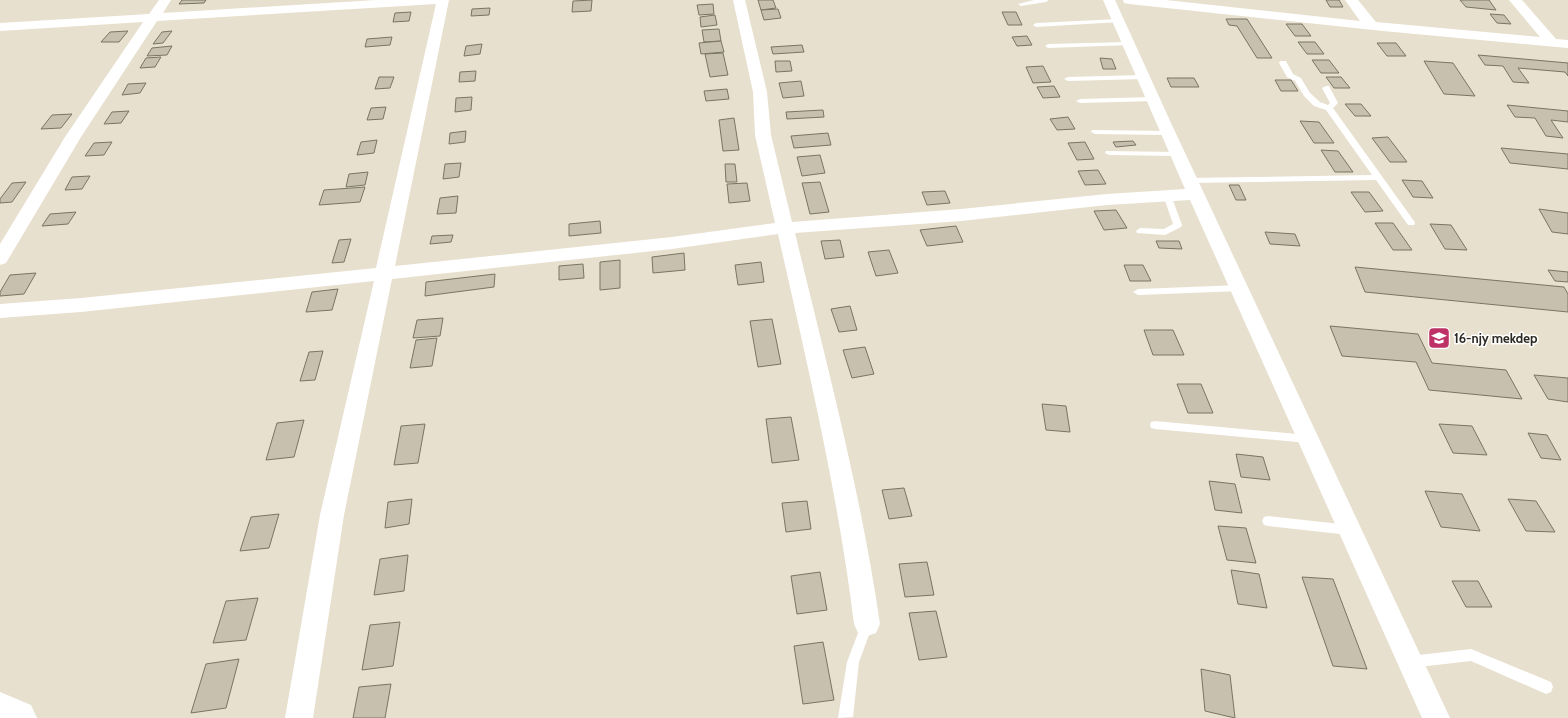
<svg xmlns="http://www.w3.org/2000/svg" width="1568" height="718" font-family="Cabin,sans-serif">
	<rect width="100%" height="100%" fill="#e8e0ce"/>
	<g fill="#c7c0ae" stroke="#7a7463">
		<polygon points="182,0 206,0 204,3 179,4"/>
		<polygon points="592,0 591,11 572,12 573,1"/>
		<polygon points="758,0 773,0 776,8 761,10"/>
		<polygon points="1326,0 1339,0 1343,7 1330,7"/>
		<polygon points="1460,0 1489,0 1496,10 1466,7"/>
		<polygon points="713,4 714,14 699,15 697,5"/>
		<polygon points="490,8 489,15 471,16 472,9"/>
		<polygon points="778,9 781,18 764,20 761,10"/>
		<polygon points="411,12 409,21 393,22 395,13"/>
		<polygon points="1002,12 1016,12 1022,25 1008,25"/>
		<polygon points="1490,14 1504,15 1511,24 1497,23"/>
		<polygon points="715,15 717,25 701,27 700,17"/>
		<polygon points="1226,19 1247,19 1272,58 1257,58 1237,26 1229,25"/>
		<polygon points="1286,24 1302,24 1311,36 1295,36"/>
		<polygon points="719,29 721,41 704,42 702,30"/>
		<polygon points="128,31 119,42 101,42 110,32"/>
		<polygon points="172,31 163,43 153,44 162,32"/>
		<polygon points="1027,36 1032,45 1017,46 1012,37"/>
		<polygon points="392,37 390,45 365,47 367,39"/>
		<polygon points="721,41 724,52 701,54 699,43"/>
		<polygon points="1298,42 1315,42 1324,54 1307,54"/>
		<polygon points="1377,43 1396,43 1406,56 1387,56"/>
		<polygon points="482,44 480,54 464,56 466,46"/>
		<polygon points="802,45 804,52 773,54 771,47"/>
		<polygon points="172,46 167,55 147,56 152,48"/>
		<polygon points="723,53 728,75 710,77 705,54"/>
		<polygon points="1478,55 1568,63 1568,76 1565,72 1518,68 1529,83 1513,82 1503,66 1485,65"/>
		<polygon points="161,57 155,67 140,68 146,58"/>
		<polygon points="1100,58 1112,59 1116,69 1103,69"/>
		<polygon points="1312,60 1329,60 1339,73 1321,73"/>
		<polygon points="775,61 790,61 792,71 776,72"/>
		<polygon points="1424,61 1453,63 1475,96 1444,94"/>
		<polygon points="1043,66 1051,82 1033,83 1026,67"/>
		<polygon points="476,71 475,81 459,82 460,72"/>
		<polygon points="379,77 394,77 390,88 375,89"/>
		<polygon points="1326,77 1341,77 1350,88 1334,88"/>
		<polygon points="1167,78 1194,78 1199,87 1171,87"/>
		<polygon points="1275,80 1291,80 1298,91 1281,91"/>
		<polygon points="801,81 804,96 783,98 779,83"/>
		<polygon points="146,83 140,93 122,95 128,84"/>
		<polygon points="1054,86 1060,97 1043,98 1037,87"/>
		<polygon points="727,89 729,99 706,101 704,91"/>
		<polygon points="472,97 471,110 455,112 456,98"/>
		<polygon points="1345,104 1361,104 1371,116 1355,116"/>
		<polygon points="1507,105 1568,111 1568,122 1551,120 1563,138 1546,136 1535,118 1515,117"/>
		<polygon points="386,107 383,119 367,120 371,108"/>
		<polygon points="823,110 824,117 787,119 786,112"/>
		<polygon points="129,111 121,123 104,124 112,112"/>
		<polygon points="72,114 61,128 41,129 52,115"/>
		<polygon points="1068,117 1075,129 1057,130 1050,119"/>
		<polygon points="734,118 739,150 723,151 719,120"/>
		<polygon points="1300,121 1319,122 1334,143 1314,143"/>
		<polygon points="466,131 465,142 449,144 450,133"/>
		<polygon points="828,133 831,145 794,148 791,136"/>
		<polygon points="1388,137 1407,162 1390,162 1372,138"/>
		<polygon points="377,140 374,153 357,155 361,142"/>
		<polygon points="1133,141 1136,145 1116,147 1113,142"/>
		<polygon points="112,142 104,155 85,156 94,143"/>
		<polygon points="1085,142 1094,159 1077,160 1068,143"/>
		<polygon points="1501,148 1568,154 1568,169 1510,163"/>
		<polygon points="1321,150 1338,151 1353,172 1335,172"/>
		<polygon points="820,155 825,173 802,176 797,157"/>
		<polygon points="461,163 459,177 443,179 445,164"/>
		<polygon points="725,164 735,164 737,182 726,182"/>
		<polygon points="1098,170 1106,184 1085,185 1078,171"/>
		<polygon points="368,172 365,185 346,187 349,174"/>
		<polygon points="90,176 82,189 65,190 72,177"/>
		<polygon points="1402,180 1422,181 1433,198 1413,197"/>
		<polygon points="26,182 12,202 0,203 0,199 12,183"/>
		<polygon points="820,182 829,212 810,214 802,183"/>
		<polygon points="747,183 750,201 729,203 727,184"/>
		<polygon points="1229,185 1239,185 1246,200 1236,200"/>
		<polygon points="365,187 360,202 319,205 324,190"/>
		<polygon points="945,191 950,203 927,205 922,192"/>
		<polygon points="1351,192 1369,192 1383,211 1365,212"/>
		<polygon points="458,196 456,213 437,214 440,198"/>
		<polygon points="1539,209 1568,213 1568,234 1552,232"/>
		<polygon points="1116,210 1127,228 1104,230 1094,211"/>
		<polygon points="76,212 68,224 42,226 50,214"/>
		<polygon points="600,221 601,233 569,236 569,224"/>
		<polygon points="1375,223 1393,223 1412,250 1393,250"/>
		<polygon points="1430,224 1451,225 1467,250 1445,249"/>
		<polygon points="956,226 963,242 927,246 920,230"/>
		<polygon points="1265,232 1295,234 1300,246 1270,244"/>
		<polygon points="453,235 451,242 430,244 432,236"/>
		<polygon points="351,239 344,262 332,263 339,240"/>
		<polygon points="840,240 844,257 825,259 821,241"/>
		<polygon points="1156,241 1179,241 1182,249 1159,248"/>
		<polygon points="889,250 898,273 876,276 868,252"/>
		<polygon points="684,253 685,270 653,273 652,257"/>
		<polygon points="620,260 620,288 600,290 600,262"/>
		<polygon points="761,262 764,282 738,285 735,265"/>
		<polygon points="583,264 584,278 559,280 559,266"/>
		<polygon points="1124,265 1143,265 1151,281 1130,281"/>
		<polygon points="1355,267 1564,287 1568,294 1568,312 1365,292"/>
		<polygon points="1548,270 1568,272 1568,282 1555,281"/>
		<polygon points="36,273 24,294 0,296 0,292 10,275"/>
		<polygon points="495,274 494,287 425,296 426,282"/>
		<polygon points="338,289 332,310 306,312 312,292"/>
		<polygon points="850,306 857,330 839,332 831,309"/>
		<polygon points="443,318 440,336 413,338 417,320"/>
		<polygon points="772,319 781,364 758,367 750,321"/>
		<polygon points="1330,326 1418,334 1432,363 1506,370 1522,399 1429,390 1416,362 1342,356"/>
		<polygon points="1144,330 1173,330 1184,355 1153,355"/>
		<polygon points="437,338 432,366 410,368 416,340"/>
		<polygon points="865,347 874,374 852,378 843,350"/>
		<polygon points="323,351 315,380 300,381 309,352"/>
		<polygon points="1534,375 1568,378 1568,402 1548,399"/>
		<polygon points="1177,384 1201,384 1213,413 1188,413"/>
		<polygon points="1042,404 1066,406 1070,432 1046,430"/>
		<polygon points="791,417 799,460 772,463 766,419"/>
		<polygon points="304,420 294,457 266,460 277,423"/>
		<polygon points="425,424 418,463 394,465 401,426"/>
		<polygon points="1439,424 1472,426 1487,455 1453,453"/>
		<polygon points="1528,433 1547,435 1561,460 1541,458"/>
		<polygon points="1236,454 1263,457 1270,480 1241,477"/>
		<polygon points="1209,481 1235,484 1242,513 1215,510"/>
		<polygon points="904,488 912,516 889,519 882,490"/>
		<polygon points="1425,491 1462,494 1480,531 1441,527"/>
		<polygon points="412,499 409,524 385,528 388,502"/>
		<polygon points="1508,499 1536,501 1555,532 1526,531"/>
		<polygon points="807,501 811,529 786,532 782,503"/>
		<polygon points="279,514 269,548 240,551 251,517"/>
		<polygon points="1218,526 1246,528 1256,563 1227,560"/>
		<polygon points="408,555 404,591 374,595 380,559"/>
		<polygon points="927,562 934,595 905,597 899,564"/>
		<polygon points="1231,570 1259,574 1267,608 1238,604"/>
		<polygon points="820,572 827,610 797,614 791,576"/>
		<polygon points="1302,577 1333,579 1367,669 1333,666"/>
		<polygon points="1452,581 1478,581 1492,607 1466,607"/>
		<polygon points="258,598 246,640 213,643 226,601"/>
		<polygon points="936,611 947,657 919,660 909,613"/>
		<polygon points="400,622 393,666 362,670 370,625"/>
		<polygon points="823,642 834,700 803,704 794,646"/>
		<polygon points="239,659 226,708 191,713 206,664"/>
		<polygon points="1201,669 1230,675 1235,718 1205,711"/>
		<polygon points="391,684 385,718 353,718 359,687"/>
	</g>
	<g fill="none" stroke-linecap="round" stroke-linejoin="round">
		<g fill="#fff" fill-rule="evenodd">
			<polygon points="1034,0 1049,0 1046,2 1021,6 1018,4"/>
			<polygon points="1118,19 1120,20 1120,22 1036,27 1033,25 1036,23"/>
			<polygon points="1128,42 1131,44 1130,45 1048,48 1045,46 1048,44"/>
			<polygon points="1280,61 1286,61 1293,74 1301,78 1310,93 1320,102 1328,105 1330,103 1322,88 1326,86 1329,86 1338,103 1333,108 1414,221 1415,223 1414,225 1408,225 1376,180 1186,183 1185,181 1189,178 1372,175 1326,110 1314,106 1304,96 1295,81 1287,77 1279,63"/>
			<polygon points="1142,75 1146,77 1145,79 1068,81 1064,79 1068,77"/>
			<polygon points="1152,97 1156,99 1155,101 1080,103 1076,101 1080,99"/>
			<polygon points="1092,130 1167,131 1171,133 1167,135 1095,134 1091,132"/>
			<polygon points="1106,151 1177,152 1181,154 1177,156 1109,155 1105,153"/>
			<polygon points="1167,192 1171,195 1182,225 1181,227 1165,235 1137,233 1136,231 1140,228 1164,229 1173,224 1163,195"/>
			<polygon points="1240,285 1245,288 1240,291 1138,295 1133,292 1138,289"/>
			<polygon points="1155,421 1308,435 1312,436 1313,439 1312,442 1308,443 1155,429 1151,428 1150,425 1151,422"/>
			<polygon points="1268,516 1349,525 1353,526 1355,530 1353,534 1349,535 1268,526 1264,525 1262,521 1264,517"/>
			<polygon points="867,618 871,620 873,624 859,662 853,717 838,718 847,662 863,620"/>
			<polygon points="1471,649 1551,682 1553,687 1551,692 1546,694 1471,661 1410,668 1405,667 1404,662 1405,657 1410,656"/>
		</g>
		<g fill="#fff" fill-rule="evenodd">
			<path d="M 159,0 L 171,0 L 163,13 L 376,0 L 449,0 L 395,266 L 672,237 L 775,223 L 755,135 L 753,92 L 733,0 L 745,0 L 767,92 L 771,135 L 792,222 L 961,209 L 1107,194 L 1185,189 L 1103,0 L 1115,0 L 1171,123 L 1450,718 L 1422,718 L 1190,200 L 1107,205 L 961,221 L 795,233 C 826,362 861,492 880,624 L 876,633 L 867,636 L 858,633 L 854,624 C 838,493 807,363 778,234 L 672,249 L 392,279 L 344,515 L 313,718 L 285,718 L 320,515 L 374,281 L 81,312 L 0,318 L 0,304 L 81,298 L 376,268 L 436,4 L 157,21 L 81,137 L 6,263 L 0,265 L 0,244 L 65,137 L 143,22 L 0,31 L 0,23 L 149,14 Z"/>
			<polygon points="1123,0 1166,0 1360,21 1345,0 1358,0 1376,22 1540,37 1509,0 1522,0 1556,39 1568,40 1568,48 1383,31 1129,4 1124,3"/>
			<polygon points="0,692 31,705 37,718 0,718"/>
		</g>
	</g>
	<defs>
		<g id="school-square" transform="scale(1.15)"><rect x="-9" y="-9" width="18" height="18" rx="4" fill="#bd3166" stroke="#fff"/><path d="M0-5L7-2L0 1L-7-2ZM-4 1L0 2.5L4 1V4Q0 6-4 4Z" fill="#fff"/></g>
	</defs>
	<g fill-rule="evenodd">
		<use href="#school-square" x="1439" y="338"/>
	</g>
	<g text-anchor="middle" dominant-baseline="central" stroke-width="3" stroke-linejoin="round" paint-order="stroke">
		<g font-size="13" font-weight="bold" fill="#2c2a23" stroke="#fff" text-anchor="start">
			<text x="1454" y="338">16-njy mekdep</text>
		</g>
	</g>
</svg>
